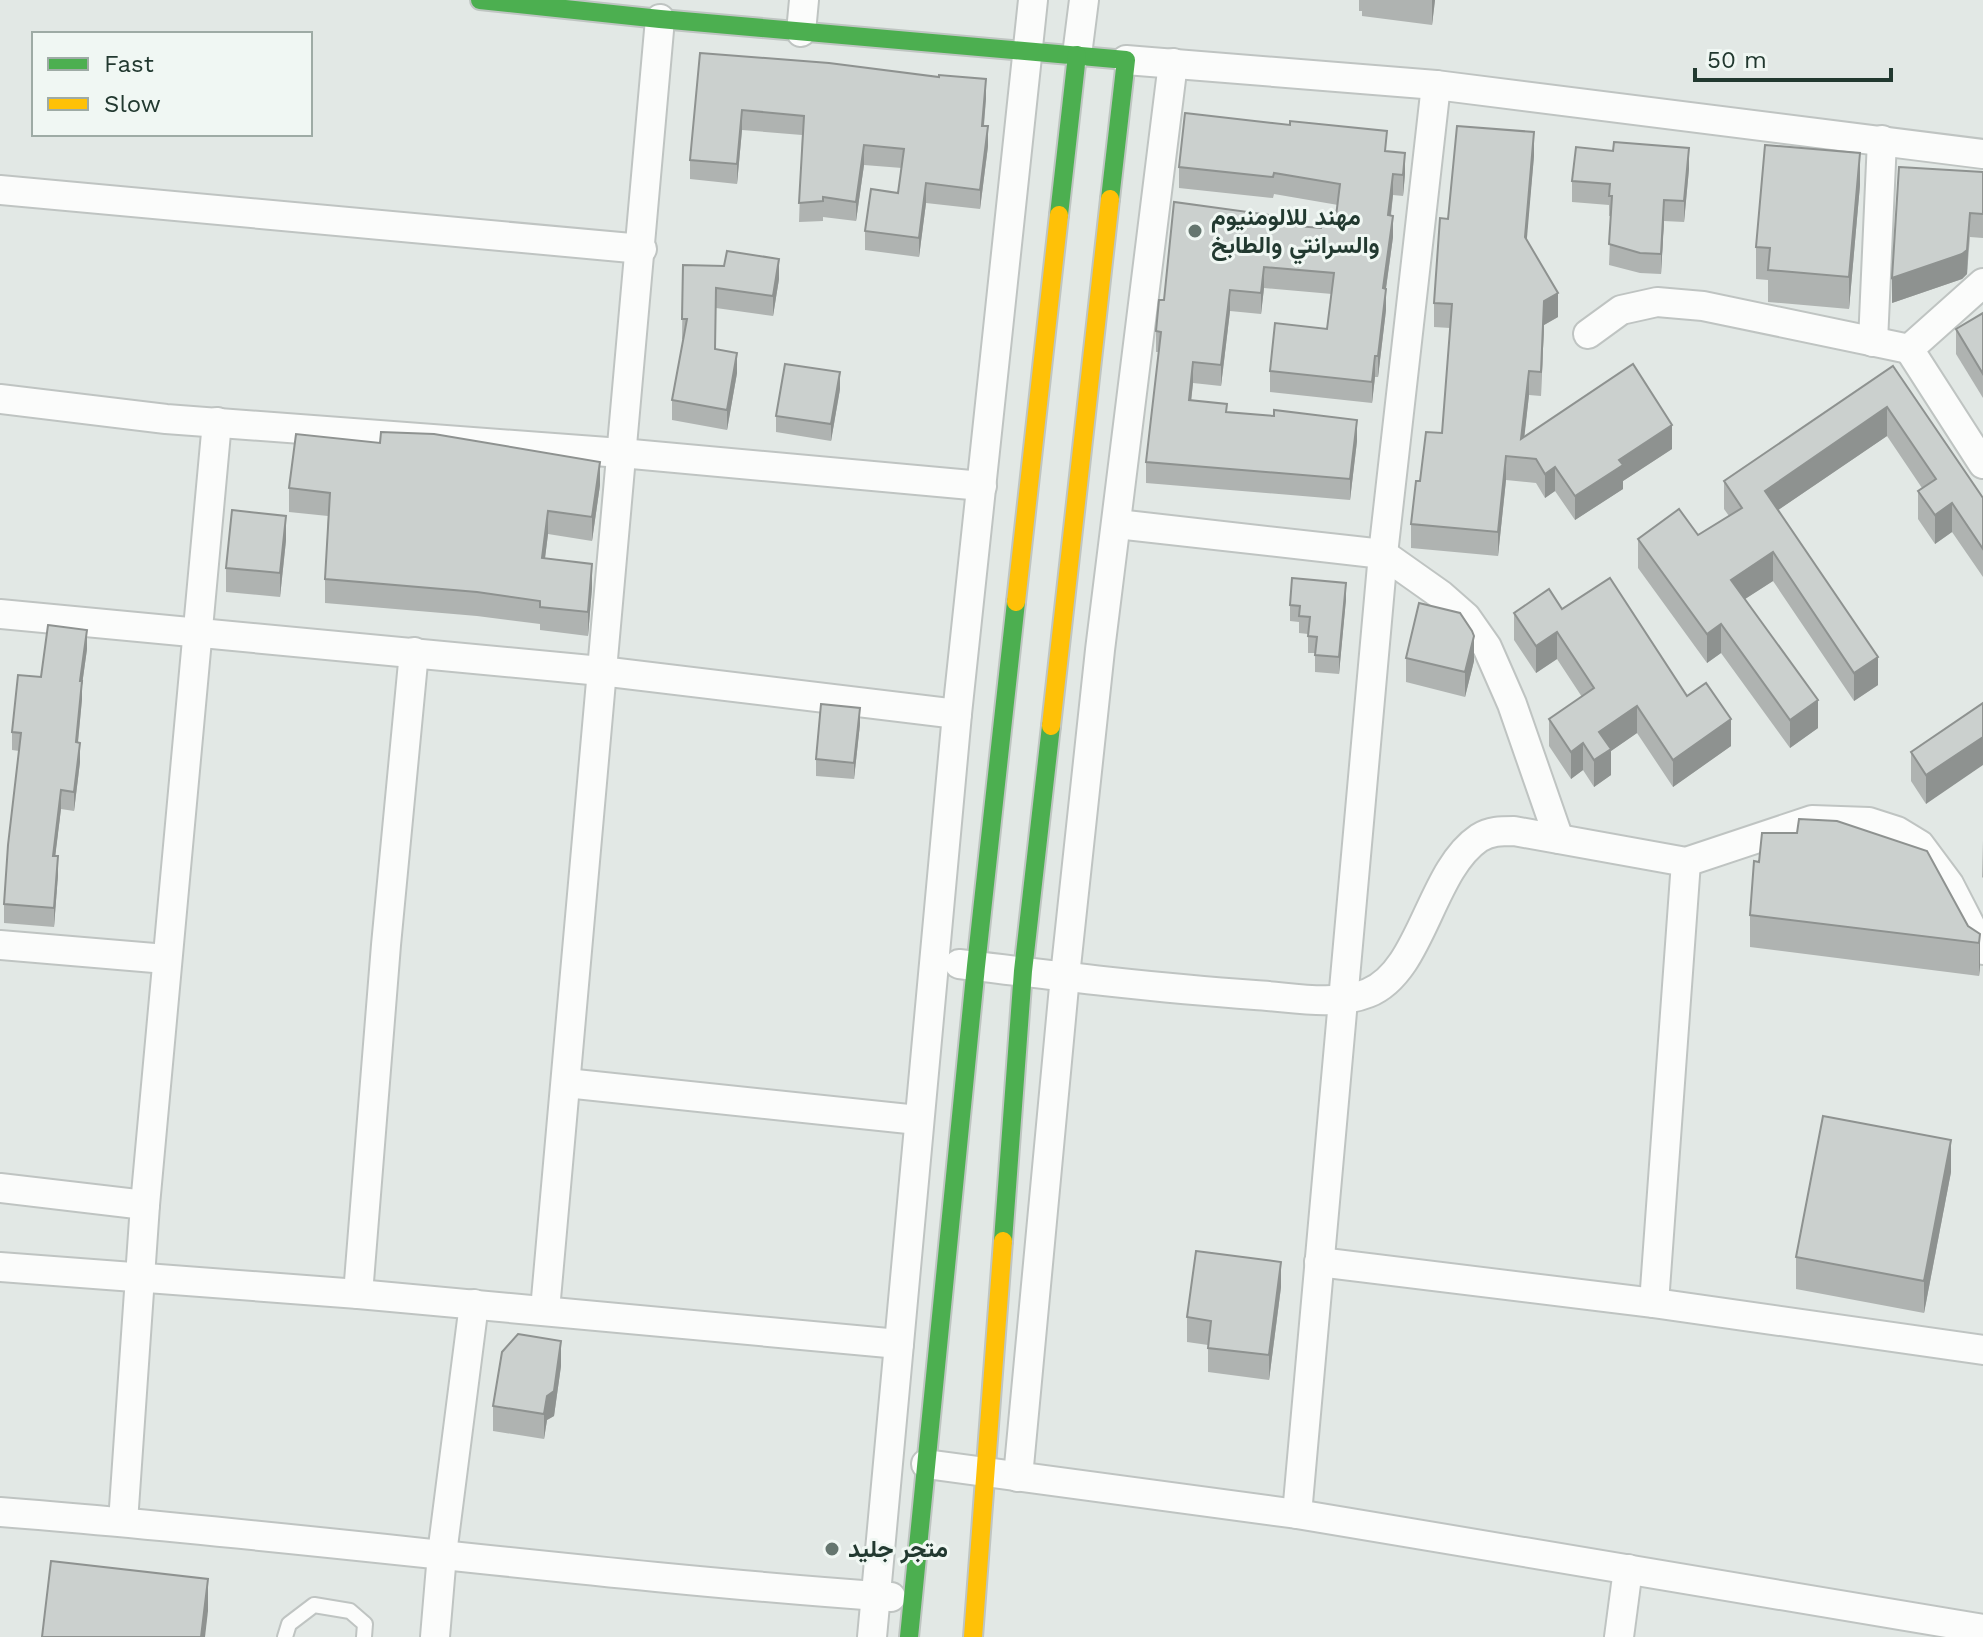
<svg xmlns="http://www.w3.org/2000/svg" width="1983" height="1637" font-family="'Work Sans',Vazirmatn,sans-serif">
	<rect width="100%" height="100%" fill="#e2e8e5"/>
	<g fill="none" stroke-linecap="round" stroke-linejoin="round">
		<g stroke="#bfc4c2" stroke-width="18">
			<polyline id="lane" points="285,1637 289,1624 314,1605 350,1611 365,1624 364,1637"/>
		</g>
		<g stroke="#bfc4c2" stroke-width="32">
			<g id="street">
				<polyline points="801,32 804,0"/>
				<polyline points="1077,55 1084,0"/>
				<polyline points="1126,60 1436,85 1983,154"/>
				<polyline points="0,190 642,249"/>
				<polyline points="1983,283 1909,349 1983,464"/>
				<polyline points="1588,334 1621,310 1657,302 1703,306 1909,349"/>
				<polyline points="1873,342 1882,140"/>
				<polyline points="0,399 166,419 621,453 982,486"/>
				<polyline points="1117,524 1383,554 1441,595 1466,617 1487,647 1512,704 1559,839"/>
				<polyline points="0,614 601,671 957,714"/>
				<polyline points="0,945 166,959"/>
				<path d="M 959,964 C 1057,976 1156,988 1255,995 C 1291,997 1333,1007 1368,993 C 1422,972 1430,871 1479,838 C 1490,831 1501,831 1514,831 L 1686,862 L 1812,820 L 1869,822 L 1897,831 L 1920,845 L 1949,884 L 1983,950"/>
				<polyline points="566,1083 918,1120"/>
				<polyline points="0,1188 145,1205"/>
				<polyline points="1319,1262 1654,1303 1983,1350"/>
				<polyline points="0,1267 358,1294 899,1344"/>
				<polyline points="358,1294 386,945 414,652"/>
				<polyline points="1654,1303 1686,862"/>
				<polyline points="545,1310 660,19"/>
				<polyline points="926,1464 1297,1514 1983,1629"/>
				<polyline points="1018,1477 1065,976 1100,650 1173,63"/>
				<path d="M 0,1512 C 298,1535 593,1576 891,1597"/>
				<polyline points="1297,1514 1383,554 1436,85"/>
				<polyline points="123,1522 145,1205 217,422"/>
				<polyline points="435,1637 442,1554 474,1304"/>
				<polyline points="872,1637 957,714 1033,0"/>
				<polyline points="1619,1637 1628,1569"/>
			</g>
		</g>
		<g stroke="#bfc5c2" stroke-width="22">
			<g id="fast">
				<polyline points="480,0 660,19 1126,60 1110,199"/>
				<polyline points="1059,215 1077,55"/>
				<polyline points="1003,1241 1023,971 1051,726"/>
				<polyline points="909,1637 976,966 1016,602"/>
			</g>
		</g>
		<g stroke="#bfc5c2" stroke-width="22">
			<g id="slow">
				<polyline points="1016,602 1059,215"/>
				<polyline points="1051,726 1110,199"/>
				<polyline points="973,1637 1003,1241"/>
			</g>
		</g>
		<use href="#lane" stroke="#fbfcfb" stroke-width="14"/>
		<use href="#street" stroke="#fbfcfb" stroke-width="28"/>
		<use href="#fast" stroke="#4caf50" stroke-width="18"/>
		<use href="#slow" stroke="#ffc107" stroke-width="18"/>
	</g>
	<g fill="#afb3b1">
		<polygon points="1359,0 1435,0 1432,25 1362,16 1362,11 1359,11"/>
		<polygon points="700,53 986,98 984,126 988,146 980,209 926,203 919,257 865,250 865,231 898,193 902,168 864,165 856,221 823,217 823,221 799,222 802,135 742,130 737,184 690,179 690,160"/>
		<polygon points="1387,151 1405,174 1403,196 1393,195 1391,216 1393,237 1386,289 1386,310 1378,377 1375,377 1372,403 1270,392 1270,371 1327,329 1332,294 1264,288 1261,314 1230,311 1221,386 1193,383 1191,400 1227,412 1357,441 1350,500 1146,483 1146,462 1159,352 1156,352 1156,331 1164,300 1270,224 1321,228 1335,224 1338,205 1274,194 1273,198 1179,188 1179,167"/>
		<polygon points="1534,156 1526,240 1558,317 1544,325 1541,396 1529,395 1524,437 1672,449 1623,481 1623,489 1575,520 1555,491 1545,498 1536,483 1506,480 1498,556 1411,548 1411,524 1420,481 1442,433 1450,328 1434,327 1434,303"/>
		<polygon points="1689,169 1684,222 1664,221 1661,274 1640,273 1609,265 1611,216 1609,216 1609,205 1572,202 1572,181"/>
		<polygon points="1983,172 1983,238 1970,237 1967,274 1962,279 1892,303"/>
		<polygon points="1860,185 1849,309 1768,302 1768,280 1756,279 1756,247"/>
		<polygon points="683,265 779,279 773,316 716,308 715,349 737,373 727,430 672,420 672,400 683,339 682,339"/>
		<polygon points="1983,313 1983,398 1956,354 1956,329"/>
		<polygon points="1893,366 1983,498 1983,577 1952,532 1935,544 1918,519 1918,491 1922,488 1887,436 1778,510 1878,685 1854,701 1773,581 1745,599 1818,728 1790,748 1721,653 1707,663 1638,568 1638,539 1698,535 1729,516 1724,509 1724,481"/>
		<polygon points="840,389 831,441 776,432 776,416"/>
		<polygon points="600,485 592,541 548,534 545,558 592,588 588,636 540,630 540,624 477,616 325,603 325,579 328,516 289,512 289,488"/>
		<polygon points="286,540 280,597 226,592 226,568"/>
		<polygon points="1346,599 1339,674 1315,672 1315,653 1308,653 1308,634 1299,633 1299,622 1290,621 1290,605"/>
		<polygon points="1562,609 1687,696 1731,746 1673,787 1637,733 1611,751 1611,775 1594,787 1583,770 1571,779 1549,746 1549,719 1582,697 1557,659 1536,673 1514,640 1514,613"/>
		<polygon points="87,649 82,685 82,699 78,743 80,762 74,811 61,809 55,856 58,875 54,927 4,923 4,904 19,751 12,750 12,732 41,677"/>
		<polygon points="1406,658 1474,661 1465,697 1406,682"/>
		<polygon points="1983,703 1926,804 1911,781 1911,752"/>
		<polygon points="860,724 854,779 816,776 816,759"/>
		<polygon points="1983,840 1983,878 1982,877"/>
		<polygon points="1750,915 1968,926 1980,934 1980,967 1979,976 1750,947"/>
		<polygon points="1951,1172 1924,1313 1796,1289 1796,1257"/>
		<polygon points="1281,1287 1269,1380 1208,1372 1208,1345 1187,1342 1187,1317"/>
		<polygon points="561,1366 554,1416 547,1420 544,1439 493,1431 493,1406"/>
	</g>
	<g fill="#8e9290">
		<polygon points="1432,0 1435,0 1432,25"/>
		<polygon points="986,79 986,98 982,145 982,126"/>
		<polygon points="742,110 742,130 737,184 737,164"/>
		<polygon points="988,126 988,146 980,209 980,190"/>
		<polygon points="1534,132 1534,156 1525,261 1525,237"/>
		<polygon points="864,145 864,165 856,221 856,202"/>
		<polygon points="1689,148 1689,169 1684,222 1684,201"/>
		<polygon points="1405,153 1405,174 1403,196 1403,175"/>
		<polygon points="1860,153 1860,185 1849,309 1849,277"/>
		<polygon points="1393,174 1393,195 1388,236 1388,215"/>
		<polygon points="926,183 926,203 919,257 919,238"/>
		<polygon points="1664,200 1664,221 1661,274 1661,254"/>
		<polygon points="1970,213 1967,274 1962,279 1892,303 1892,278"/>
		<polygon points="1393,216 1393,237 1383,309 1383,288"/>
		<polygon points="779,259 779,279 773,316 773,296"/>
		<polygon points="1264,267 1264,288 1261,314 1261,293"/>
		<polygon points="1386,289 1386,310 1378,377 1378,356"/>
		<polygon points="1230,290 1230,311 1221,386 1221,365"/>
		<polygon points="1558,293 1558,317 1544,325 1541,396 1544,301"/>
		<polygon points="737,353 737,373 727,430 727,410"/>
		<polygon points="1375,356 1375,377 1372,403 1372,382"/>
		<polygon points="1193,362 1193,383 1189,421 1189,400"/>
		<polygon points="1529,371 1529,395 1522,458 1521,439"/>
		<polygon points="840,372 840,389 831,441 831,424"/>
		<polygon points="1887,407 1887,436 1765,519 1765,491"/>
		<polygon points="1357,420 1357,441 1350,500 1350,479"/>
		<polygon points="1672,425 1672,449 1623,481 1623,489 1575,520 1575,496 1619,460"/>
		<polygon points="1506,456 1506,480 1498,556 1498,532"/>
		<polygon points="600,462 600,485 592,541 592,517"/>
		<polygon points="1555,467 1555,491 1545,498 1545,474"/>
		<polygon points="1952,503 1952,532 1935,544 1935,515"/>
		<polygon points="548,511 548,534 542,582 542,558"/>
		<polygon points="286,516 286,540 280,597 280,573"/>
		<polygon points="1773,552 1773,581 1731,608 1731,580"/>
		<polygon points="592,564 592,588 588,636 588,612"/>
		<polygon points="1346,583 1346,599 1339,674 1339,657"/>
		<polygon points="1721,624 1721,653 1707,663 1707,634"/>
		<polygon points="87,630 87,649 82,685 82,699 76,761 80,681"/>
		<polygon points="1557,632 1557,659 1536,673 1536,646"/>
		<polygon points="1474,636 1474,661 1465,697 1465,672"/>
		<polygon points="1878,657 1878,685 1854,701 1854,673"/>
		<polygon points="1818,700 1818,728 1790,748 1790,720"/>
		<polygon points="1637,706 1637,733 1611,751 1611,775 1594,787 1594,760 1599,732"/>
		<polygon points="860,708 860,724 854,779 854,763"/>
		<polygon points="1731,719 1731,746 1673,787 1673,760"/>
		<polygon points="1983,737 1983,765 1926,804 1926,775"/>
		<polygon points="80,743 80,762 74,811 74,792"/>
		<polygon points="1583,743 1583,770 1571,779 1571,752"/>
		<polygon points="61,790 61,809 53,875 53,856"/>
		<polygon points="58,856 58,875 54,927 54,908"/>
		<polygon points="1980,934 1980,967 1979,976 1979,943"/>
		<polygon points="1951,1140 1951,1172 1924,1313 1924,1281"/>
		<polygon points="1281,1262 1281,1287 1269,1380 1269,1355"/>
		<polygon points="561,1341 561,1366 554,1416 547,1420 544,1439 544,1414 547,1396"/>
		<polygon points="208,1579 208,1611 205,1637 201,1637"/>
	</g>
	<g fill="#cbd0ce" stroke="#8e9290" stroke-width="2">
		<polygon points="700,53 829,63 939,77 939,75 986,79 982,126 988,126 980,190 926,183 919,238 865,231 871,189 898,193 904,149 864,145 856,202 823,197 823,201 799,203 804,116 742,110 737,164 690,160"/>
		<polygon points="1185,113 1290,125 1290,121 1387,131 1385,151 1405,153 1403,175 1393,174 1388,215 1393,216 1383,288 1386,289 1378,356 1375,356 1372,382 1270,371 1275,323 1327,329 1334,273 1264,267 1261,293 1230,290 1221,365 1193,362 1189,400 1227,404 1226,412 1274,416 1274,410 1357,420 1350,479 1146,462 1161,332 1156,331 1159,300 1164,300 1174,202 1270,215 1269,224 1321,228 1322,222 1335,224 1340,184 1274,173 1273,177 1179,167"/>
		<polygon points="1457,126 1534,132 1525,237 1558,293 1544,301 1541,372 1529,371 1521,439 1633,364 1672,425 1619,460 1623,465 1575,496 1555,467 1545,474 1536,459 1506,456 1498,532 1411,524 1416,481 1420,481 1426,432 1442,433 1452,304 1434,303 1440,218 1448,219"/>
		<polygon points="1614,142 1689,148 1684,201 1664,200 1661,254 1640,253 1609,244 1612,196 1609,196 1610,184 1572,181 1576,147 1613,151"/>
		<polygon points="1765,145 1860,153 1849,277 1768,270 1770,248 1756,247"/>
		<polygon points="1899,167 1983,172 1983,214 1970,213 1967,250 1962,254 1892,278"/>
		<polygon points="727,251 779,259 773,296 716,288 715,349 737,353 727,410 672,400 687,319 682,319 683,265 724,266"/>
		<polygon points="1983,313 1983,374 1956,329"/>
		<polygon points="785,364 840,372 831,424 776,416"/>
		<polygon points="1893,366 1983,498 1983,549 1952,503 1935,515 1918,491 1936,479 1887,407 1765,491 1878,657 1854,673 1773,552 1731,580 1818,700 1790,720 1721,624 1707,634 1638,539 1679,509 1698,535 1742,508 1724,481"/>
		<polygon points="381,432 434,434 600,462 592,517 548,511 542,558 592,564 588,612 540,607 540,601 477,592 325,579 330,493 289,488 296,434 380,443"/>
		<polygon points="232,510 286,516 280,573 226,568"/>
		<polygon points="1292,578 1346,583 1339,657 1315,655 1317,637 1308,636 1310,617 1299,616 1300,606 1290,605"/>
		<polygon points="1610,578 1687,696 1706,683 1731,719 1673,760 1637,706 1599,732 1611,749 1594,760 1583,743 1571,752 1549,719 1594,688 1557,632 1536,646 1514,613 1549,589 1562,609"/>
		<polygon points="1419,603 1460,613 1472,631 1474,636 1465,672 1406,658"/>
		<polygon points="48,625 87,630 80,681 82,681 76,742 80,743 74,792 61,790 53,856 58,856 54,908 4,904 8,845 21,733 12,732 18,675 41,677"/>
		<polygon points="1983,703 1983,737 1926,775 1911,752"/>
		<polygon points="821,704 860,708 854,763 816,759"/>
		<polygon points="1799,819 1837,821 1927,851 1968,926 1980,934 1979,943 1750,915 1754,861 1759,862 1762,833 1797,833"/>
		<polygon points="1823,1116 1951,1140 1924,1281 1796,1257"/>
		<polygon points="1196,1251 1281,1262 1269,1355 1208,1348 1211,1321 1187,1317"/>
		<polygon points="518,1334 561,1341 554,1391 547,1396 544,1414 493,1406 502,1352"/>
		<polygon points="51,1561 208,1579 201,1637 42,1637"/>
	</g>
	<g fill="#65766f" stroke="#f0f7f3" stroke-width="3">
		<circle cx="1195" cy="231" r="8"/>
		<circle cx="832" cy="1549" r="8"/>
	</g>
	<g text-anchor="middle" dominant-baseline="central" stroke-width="6" stroke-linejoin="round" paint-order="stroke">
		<g font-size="24" font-weight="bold" fill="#223930" stroke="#f0f7f3" text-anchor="start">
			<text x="1211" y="217">مهند للالومنيوم<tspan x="1211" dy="28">والسرانتي والطابخ</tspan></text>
			<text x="848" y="1549">متجر جليد</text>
		</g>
	</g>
	<rect x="32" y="32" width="280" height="104" fill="#f0f7f3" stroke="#9eaba5" stroke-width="2"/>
	<rect x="48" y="58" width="40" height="12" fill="#4caf50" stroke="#9eaba5" stroke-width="2"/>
	<text x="104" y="72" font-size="24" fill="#223930">Fast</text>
	<rect x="48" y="98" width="40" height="12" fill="#ffc107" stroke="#9eaba5" stroke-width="2"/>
	<text x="104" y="112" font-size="24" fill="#223930">Slow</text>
	<path d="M1695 68v12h196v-12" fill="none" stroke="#223930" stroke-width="4"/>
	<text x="1707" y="68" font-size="24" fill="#223930" stroke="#f0f7f3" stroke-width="6" paint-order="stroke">50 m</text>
</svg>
